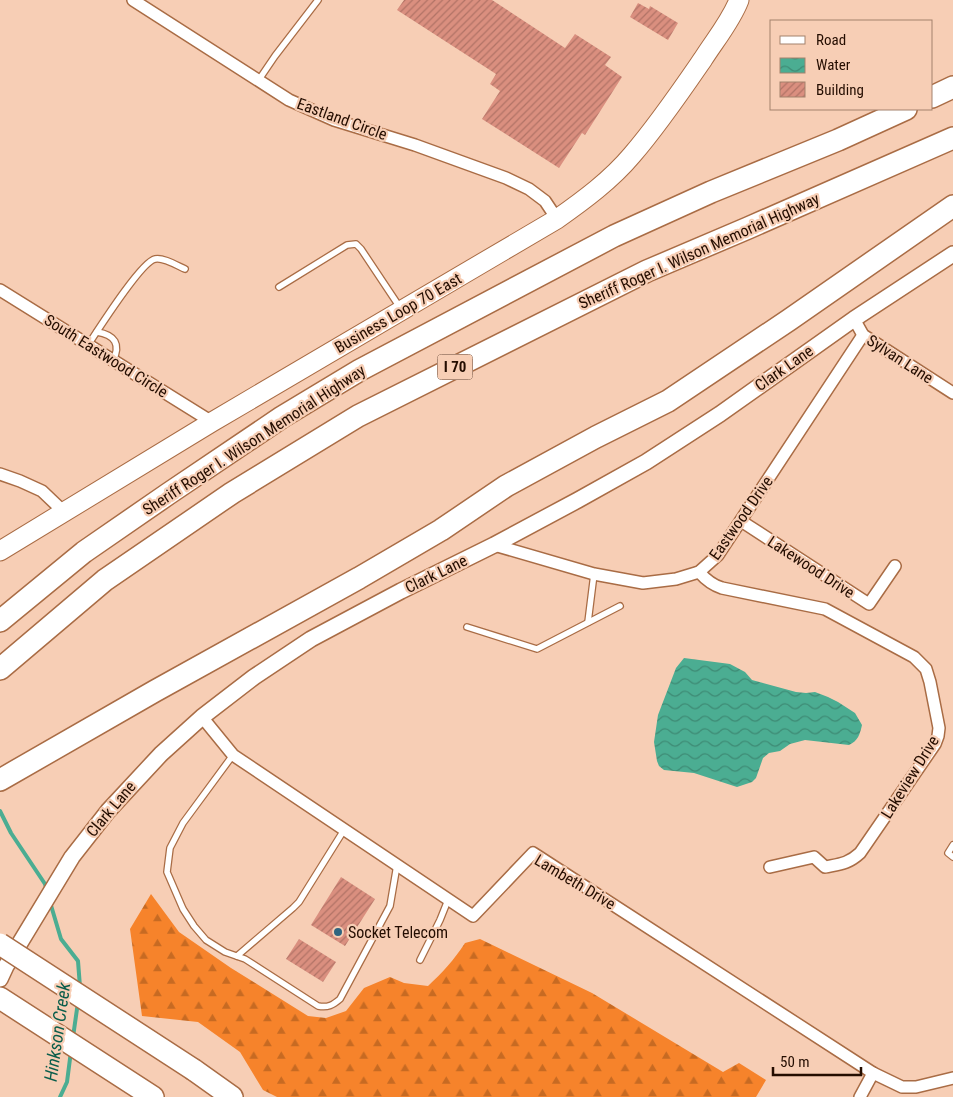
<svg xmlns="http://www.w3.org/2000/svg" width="953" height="1097" font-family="'Roboto Condensed',sans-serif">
	<defs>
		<pattern id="forest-firs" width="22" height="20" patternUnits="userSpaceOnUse" patternTransform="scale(1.25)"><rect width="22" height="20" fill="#f6832b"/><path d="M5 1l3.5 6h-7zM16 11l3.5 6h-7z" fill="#c76a22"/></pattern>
		<pattern id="water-waves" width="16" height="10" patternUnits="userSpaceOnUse" patternTransform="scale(1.25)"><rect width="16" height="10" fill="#4bad92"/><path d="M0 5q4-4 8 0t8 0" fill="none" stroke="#3e8b75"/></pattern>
		<pattern id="building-hatch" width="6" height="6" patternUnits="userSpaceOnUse" patternTransform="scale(1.25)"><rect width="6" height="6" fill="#da8f7f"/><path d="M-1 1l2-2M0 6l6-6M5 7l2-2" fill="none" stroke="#b17366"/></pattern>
	</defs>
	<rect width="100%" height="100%" fill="#f7ceb5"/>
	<path fill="url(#forest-firs)" d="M 151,894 L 179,932 L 231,968 L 308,1016 L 326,1018 L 346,1011 L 364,988 L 390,977 L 404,983 L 428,986 C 442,973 454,960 465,943 L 480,939 L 592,993 L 723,1072 L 739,1063 L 766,1080 L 756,1097 L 277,1097 L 263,1090 L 240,1052 L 198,1022 L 142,1016 L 130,929 Z"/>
	<path fill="url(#water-waves)" d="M 684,658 L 730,664 L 745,672 L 752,680 L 796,692 L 806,693 L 815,692 L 828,697 L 838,702 L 855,713 L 862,725 C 860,734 858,741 849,745 L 805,740 L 790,744 L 780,751 L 769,753 L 763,758 L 756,778 L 752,782 L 737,787 L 694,773 L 664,770 L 659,766 L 657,761 L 654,742 L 658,715 L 676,668 Z"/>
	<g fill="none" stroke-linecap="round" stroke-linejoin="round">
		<g stroke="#4bad92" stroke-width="4">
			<polyline points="0,811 11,833 45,884 47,891"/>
			<polyline points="50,902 61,939 78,961 80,987"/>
			<polyline points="73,1037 78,1002"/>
			<polyline points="60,1097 67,1082 71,1051"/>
		</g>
	</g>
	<g fill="url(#building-hatch)">
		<polygon points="404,0 492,0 565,48 575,34 611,57 605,65 622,77 585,135 582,133 559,168 482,119 500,91 490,84 496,74 397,10"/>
		<polygon points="638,3 649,9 650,6 678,23 668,40 630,17"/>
		<polygon points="341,877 375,899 345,946 311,925"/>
		<polygon points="299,939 336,962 323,982 286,959"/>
	</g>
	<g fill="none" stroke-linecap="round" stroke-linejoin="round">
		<g stroke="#a96c45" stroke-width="8">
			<g id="service">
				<polyline points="258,81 275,56 318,0"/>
				<polyline points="279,287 347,245 356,244 361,249 401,309"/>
				<path d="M 97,332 C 115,335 121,344 113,361"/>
				<path d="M 88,345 C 98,330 141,262 155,259 C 163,257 178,266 185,269"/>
				<polyline points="588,622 594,574"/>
				<polyline points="467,627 537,649 620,606"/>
				<path d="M 233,755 L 183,823 L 170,848 L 167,872 L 183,909 L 194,926 L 206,940 L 225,952 L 245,959 L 318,1006 C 328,1008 333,1005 340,999 L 390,906 L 397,865"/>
				<polyline points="953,845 948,853 953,857"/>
				<polyline points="237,956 293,908 299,902 344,830"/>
				<polyline points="420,960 440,920 448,900"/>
			</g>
		</g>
		<g stroke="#a96c45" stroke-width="14">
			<g id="minor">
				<polyline points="133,0 289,100 334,120 415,145 506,178 529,189 545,201 557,219"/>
				<polyline points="0,290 212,422"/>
				<polyline points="854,319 863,335 953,393"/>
				<polyline points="0,474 20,481 42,491 64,512"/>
				<polyline points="741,521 869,604 895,566"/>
				<polyline points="494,545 594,574 643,583 676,579 699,572 718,555 863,335"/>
				<path d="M 699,572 C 706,580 712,585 722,588 L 825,609 L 914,657 L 926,669 L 930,682 L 939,728 L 938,736 L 935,744 L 860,853 C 848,864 840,864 825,867 L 814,857 L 770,867"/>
				<polyline points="202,717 233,755 473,916 533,853 873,1073 902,1087 916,1087 953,1078"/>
				<polyline points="860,1097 873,1073"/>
			</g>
		</g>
		<g stroke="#a96c45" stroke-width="18">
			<polyline id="tertiary" points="0,979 6,966 72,857 108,811 161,754 202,717 254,677 311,639 401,591 494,545 578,500 646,462 720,414 854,319 953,254"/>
		</g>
		<g stroke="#a96c45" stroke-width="21">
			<path id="primary" d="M 0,551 L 212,422 L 557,219 C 584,200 611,180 632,155 C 658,125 681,91 703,59 C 715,40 731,21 739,0"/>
		</g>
		<g stroke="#a96c45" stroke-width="24">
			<g id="motorway">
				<polyline points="932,97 953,87"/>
				<polyline points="0,621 84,552 168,494 282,417 360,370 614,236 711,192 838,140 906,109"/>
				<polyline points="0,669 105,580 232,493 358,416 647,271 748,228 953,138"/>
				<polyline points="0,780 155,691 359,578 441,530 506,486 596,437 668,401 789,320 953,206"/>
				<polyline points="0,998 153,1097"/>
				<polyline points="194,1070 232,1097"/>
			</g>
		</g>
		<use href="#service" stroke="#fff" stroke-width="5.5"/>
		<use href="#minor" stroke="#fff" stroke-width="11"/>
		<use href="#tertiary" stroke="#fff" stroke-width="15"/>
		<use href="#primary" stroke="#fff" stroke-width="19"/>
		<use href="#motorway" stroke="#fff" stroke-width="21"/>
		<g stroke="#a96c45" stroke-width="24" stroke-linecap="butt">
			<polyline id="motorway-bridge" points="0,944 194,1070"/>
		</g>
		<use href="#motorway-bridge" stroke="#fff" stroke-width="21"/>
	</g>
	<circle fill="#2f6580" stroke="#f7ceb5" stroke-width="2" cx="338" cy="932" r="5"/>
	<g text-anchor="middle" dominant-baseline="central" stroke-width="4.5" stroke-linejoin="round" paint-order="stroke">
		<rect fill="#f7ceb5" stroke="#634736" stroke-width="1" x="437.5" y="354.5" width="35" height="25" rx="4"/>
		<g font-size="15" font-weight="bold" fill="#240d00">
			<text x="455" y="367">I 70</text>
		</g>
		<g font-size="16" fill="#240d00" stroke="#f7ceb5">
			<text transform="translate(342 119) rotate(20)">Eastland Circle</text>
			<text transform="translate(699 251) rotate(-24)">Sheriff Roger I. Wilson Memorial Highway</text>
			<text transform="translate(398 313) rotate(-30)">Business Loop 70 East</text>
			<text transform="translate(106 356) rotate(32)">South Eastwood Circle</text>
			<text transform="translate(900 359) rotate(33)">Sylvan Lane</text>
			<text transform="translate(784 368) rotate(-35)">Clark Lane</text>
			<text transform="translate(254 440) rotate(-33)">Sheriff Roger I. Wilson Memorial Highway</text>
			<text transform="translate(741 518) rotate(-55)">Eastwood Drive</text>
			<text transform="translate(811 567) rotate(33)">Lakewood Drive</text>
			<text transform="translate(436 574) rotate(-26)">Clark Lane</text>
			<text transform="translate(910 777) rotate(-58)">Lakeview Drive</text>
			<text transform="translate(111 809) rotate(-50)">Clark Lane</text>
			<text transform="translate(575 882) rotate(31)">Lambeth Drive</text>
		</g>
		<g font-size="16" fill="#240d00" stroke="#f7ceb5" text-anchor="start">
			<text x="348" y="932">Socket Telecom</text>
		</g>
		<g font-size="18" font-style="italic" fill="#0a5d4b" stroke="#f7ceb5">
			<text transform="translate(57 1032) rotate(-82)">Hinkson Creek</text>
		</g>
	</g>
	<rect x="770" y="20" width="162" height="90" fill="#f7ceb5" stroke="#a3816d"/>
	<rect x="780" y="36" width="25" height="8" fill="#ffffff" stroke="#a3816d"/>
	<text x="816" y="45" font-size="15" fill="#240d00">Road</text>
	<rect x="780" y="58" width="25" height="15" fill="url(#water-waves)" stroke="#a3816d"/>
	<text x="816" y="70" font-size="15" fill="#240d00">Water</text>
	<rect x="780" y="82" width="25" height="15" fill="url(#building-hatch)" stroke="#a3816d"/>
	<text x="816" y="95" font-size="15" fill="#240d00">Building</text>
	<path d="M773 1067v8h88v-8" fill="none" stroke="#240d00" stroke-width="2.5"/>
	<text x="780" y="1067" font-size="15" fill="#240d00" stroke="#f7ceb5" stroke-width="4" paint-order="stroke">50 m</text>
</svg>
